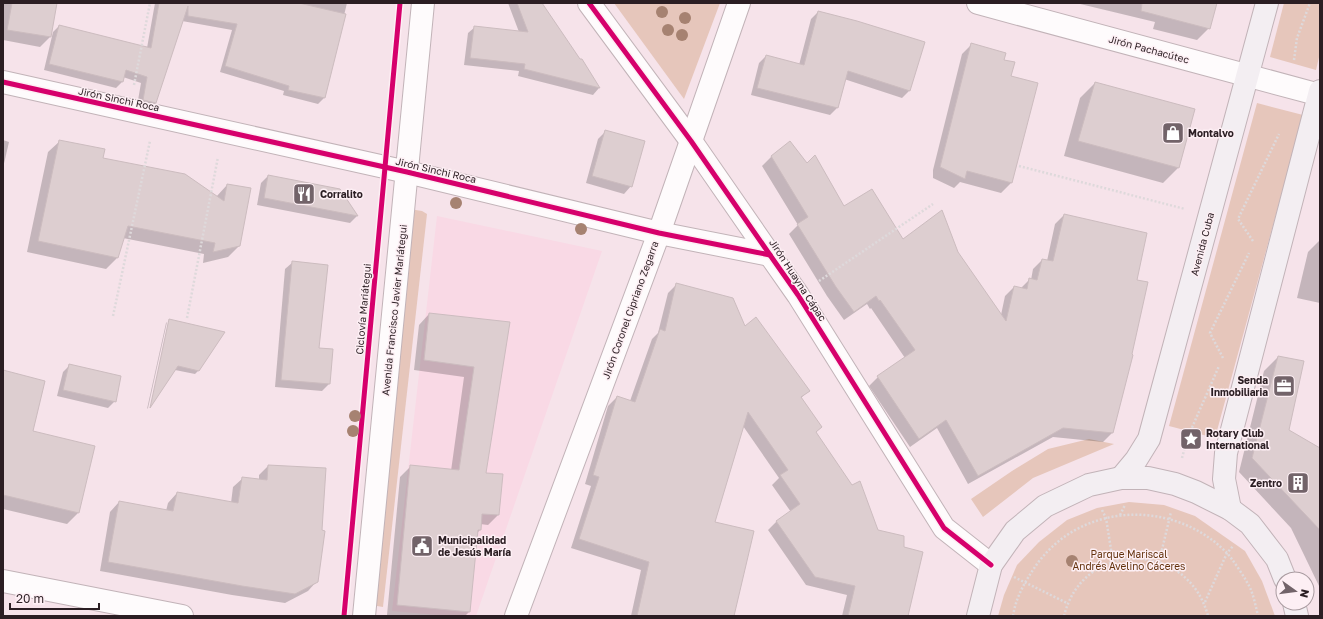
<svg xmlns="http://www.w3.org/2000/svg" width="1323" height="619" font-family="'Golos Text',sans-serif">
	<rect width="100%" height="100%" fill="#f6e3ea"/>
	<polygon fill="#f9d9e5" points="437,216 602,251 476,616 448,616 392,611"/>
	<g fill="#e6c6bb">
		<polygon points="614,3 720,3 684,99"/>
		<polygon points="1284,3 1320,3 1320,53 1316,70 1270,57"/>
		<polygon points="1257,103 1303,115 1215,438 1169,426"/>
		<polygon points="403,208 422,211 427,214 383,607 365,604"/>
		<polygon points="1089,439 1114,444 1033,478 983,517 971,499 1012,471 1048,449"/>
		<polygon points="1129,502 1164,505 1195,516 1245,551 1262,581 1275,616 998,616 1004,595 1017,565 1039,542 1067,520 1097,508"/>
	</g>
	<g fill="#0003">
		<polygon points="3,3 56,3 50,37 40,47 3,40"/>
		<polygon points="155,3 347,3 324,98 318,104 283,95 284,91 220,72 232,30 182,21 155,103 150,109 137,106 141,83 123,77 122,82 116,88 44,70 53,32 59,26 147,48"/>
		<polygon points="508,3 541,3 579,60 581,60 599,88 593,95 518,76 519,71 464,65 468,33 475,27 519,32"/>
		<polygon points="1076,3 1216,3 1209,28 1197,40 1153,29 1155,22"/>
		<polygon points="818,12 923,43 909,91 902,98 844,79 837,108 830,115 751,95 759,63 766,56 799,65 811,19"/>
		<polygon points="972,44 1003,60 1009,77 1011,183 1001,193 960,182 954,188 933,178 933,170 962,54"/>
		<polygon points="1095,83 1194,110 1178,168 1163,183 1064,156 1080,98"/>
		<polygon points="605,132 631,186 624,194 586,183 598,139"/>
		<polygon points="3,140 9,142 3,168"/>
		<polygon points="60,141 102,159 216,197 227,185 239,246 228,257 203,263 204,254 123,238 117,258 106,269 27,252 48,152"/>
		<polygon points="790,143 843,208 903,241 957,252 1001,315 1005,296 1014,287 1020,289 1029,280 1031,280 1033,269 1042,260 1047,261 1055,224 1064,215 1136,281 1112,433 1103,442 1053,437 968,484 937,428 910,447 869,386 878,377 905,358 871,308 870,309 867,304 844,320 827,296 789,234 798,225 762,166 771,157"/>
		<polygon points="268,176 340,190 357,216 350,223 257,205 261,183"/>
		<polygon points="1320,240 1320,303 1297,298 1308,252"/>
		<polygon points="293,262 329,384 322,391 275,387 285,269"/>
		<polygon points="677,284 744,327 809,390 800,399 821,427 815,433 908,616 842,616 847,595 806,585 768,530 777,521 791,512 772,485 779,478 743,426 714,523 733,616 631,616 641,570 571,548 591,486 585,484 608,406 617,397 630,401 652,339 658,333 668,293"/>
		<polygon points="429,314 509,323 484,474 502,475 498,515 488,525 480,524 480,530 477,533 469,612 465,616 387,615 400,477 410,467 451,471 464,377 414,370 419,325"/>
		<polygon points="169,320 199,370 195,374 175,370"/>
		<polygon points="167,322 148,408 147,409 166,323"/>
		<polygon points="1278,357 1288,431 1320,449 1320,588 1291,528 1239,472 1264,371"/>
		<polygon points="70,365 115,401 108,408 57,396 63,372"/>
		<polygon points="3,371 32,432 94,447 78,513 67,524 3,509"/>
		<polygon points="268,466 317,581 308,591 285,603 232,595 100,571 110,512 119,502 166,511 168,503 177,493 231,503 233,487 243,478 259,480 259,475"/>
	</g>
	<g fill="#ddced0" stroke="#ccbcbf">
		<polygon points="12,3 57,3 51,37 7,30"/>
		<polygon points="159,3 299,3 346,14 325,98 288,90 289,86 225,66 237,24 188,16 188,6 156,103 143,100 147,77 126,70 123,82 49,64 59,25 151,48"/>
		<polygon points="517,3 542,3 580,59 582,59 600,88 524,69 525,64 470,58 474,26 528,32"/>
		<polygon points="1142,3 1217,3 1210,29 1141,11"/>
		<polygon points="818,11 857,21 925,42 910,91 848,71 838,108 757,88 766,55 804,65"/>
		<polygon points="971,43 1006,53 1004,60 1015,62 1011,76 1038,83 1012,183 967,171 965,179 940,167"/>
		<polygon points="1095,82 1195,109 1179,168 1078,141"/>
		<polygon points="605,130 645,141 632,187 592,176"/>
		<polygon points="59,140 105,149 103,158 185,174 224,201 227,184 251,188 240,246 213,252 215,243 128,226 118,258 38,241"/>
		<polygon points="790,141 807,163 815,155 844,206 872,189 903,239 942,210 958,252 1006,321 1014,286 1027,289 1029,278 1037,280 1042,259 1053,261 1064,214 1147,233 1137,280 1148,282 1132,354 1133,355 1113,433 1063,428 978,476 946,420 919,439 877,376 915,350 880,300 879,301 876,296 854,312 836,287 797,224 808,217 771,156"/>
		<polygon points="268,175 340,189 358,216 264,198"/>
		<polygon points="292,261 328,265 319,348 333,349 330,384 281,380"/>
		<polygon points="676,283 733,298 745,326 756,317 810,391 801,397 822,427 816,432 852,485 860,481 878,530 904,536 904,547 923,552 908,616 848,616 855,586 815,577 776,521 800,504 780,475 788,470 748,412 715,522 754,531 734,616 637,616 649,562 579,539 599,477 593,475 617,396 635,402 660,329 665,331"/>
		<polygon points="429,313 510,322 486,473 503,474 499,515 482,514 481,530 478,530 470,612 397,605 410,465 459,470 474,367 424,360"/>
		<polygon points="169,319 225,332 199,371 178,366 150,408"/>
		<polygon points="1278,356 1304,361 1289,430 1320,448 1320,530 1252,458"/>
		<polygon points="69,364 121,376 116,402 63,390"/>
		<polygon points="3,370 45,381 33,431 95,446 79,513 3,495"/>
		<polygon points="268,465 326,468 322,530 325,531 318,582 295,594 242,586 108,562 119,501 173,511 177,492 238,503 242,477 267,480"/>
	</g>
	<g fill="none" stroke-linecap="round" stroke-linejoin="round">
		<g stroke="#c2b3b8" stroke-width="24">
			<g id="minor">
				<polyline points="589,3 691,141 770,255 798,295 944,528 991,565"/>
				<polyline points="978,3 1320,95"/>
				<polyline points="3,82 407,172 659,233 770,255"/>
				<polyline points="3,581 182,616"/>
				<polyline points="516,616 659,233 739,3"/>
			</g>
		</g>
		<g stroke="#c2b3b8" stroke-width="24">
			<polyline id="tertiary" points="364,616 423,3"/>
		</g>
		<g stroke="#c2b3b8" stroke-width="24">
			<g id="secondary">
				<polyline points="1121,478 1136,460 1149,439 1267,3"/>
				<polyline points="1230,509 1224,479 1226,453 1320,91"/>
				<polyline points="1294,603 1297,616"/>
				<polyline points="978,616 991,565 1015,531 1045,506 1089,485 1121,478 1148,478 1175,484 1196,492 1230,509 1250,524 1277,559 1285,579"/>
			</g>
		</g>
		<g stroke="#ded9db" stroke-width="2.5" stroke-dasharray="2 2" stroke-linecap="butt">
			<polyline points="1294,60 1297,38 1310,3"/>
			<polyline points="134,85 150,3"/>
			<polyline points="1019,166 1185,209"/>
			<polyline points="1253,241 1238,219 1279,134"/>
			<polyline points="819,281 933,204"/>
			<polyline points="113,316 150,141"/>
			<polyline points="187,318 218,157"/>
			<polyline points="1223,358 1210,333 1249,253"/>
			<polyline points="1182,458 1187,439 1219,366"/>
			<polyline points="1102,510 1106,518 1113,562"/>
			<polyline points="1120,515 1125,505"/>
			<polyline points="1159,562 1171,512"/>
			<polyline points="1014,577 1067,603"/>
			<polyline points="1205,602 1227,553 1233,546"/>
			<path d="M 1013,616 C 1016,596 1026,580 1037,564 C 1082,502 1173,499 1226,552 C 1232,558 1248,582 1251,590 C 1254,598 1256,607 1258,616"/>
			<path d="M 1064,616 C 1083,539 1188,540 1208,616"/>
		</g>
		<use href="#minor" stroke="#fefbfc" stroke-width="22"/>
		<use href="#tertiary" stroke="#fefbfc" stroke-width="22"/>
		<use href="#secondary" stroke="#f3eef2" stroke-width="22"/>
		<g stroke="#fdeff4" stroke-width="8">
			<g id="cycleway">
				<polyline points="589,3 691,141 770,255 798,295 944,528 991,565"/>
				<polyline points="3,82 407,172 659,233 770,255"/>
				<polyline points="344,616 400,3"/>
			</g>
		</g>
		<use href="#cycleway" stroke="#d6006c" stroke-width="5"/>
	</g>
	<g fill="#a68271">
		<circle cx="662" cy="12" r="6"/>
		<circle cx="685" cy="18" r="6"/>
		<circle cx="668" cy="30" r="6"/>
		<circle cx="682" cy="35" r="6"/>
		<circle cx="456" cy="203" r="6"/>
		<circle cx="581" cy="229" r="6"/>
		<circle cx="355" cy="416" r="6"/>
		<circle cx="353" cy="431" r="6"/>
		<circle cx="1072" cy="561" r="6"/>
	</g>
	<defs>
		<g id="shop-square" transform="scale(1.15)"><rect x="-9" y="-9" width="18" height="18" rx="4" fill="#726369" stroke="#fdeff4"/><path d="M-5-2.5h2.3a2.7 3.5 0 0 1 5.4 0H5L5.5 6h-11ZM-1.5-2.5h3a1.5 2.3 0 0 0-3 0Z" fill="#fff"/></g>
		<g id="restaurant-square" transform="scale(1.15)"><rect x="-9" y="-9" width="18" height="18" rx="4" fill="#726369" stroke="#fdeff4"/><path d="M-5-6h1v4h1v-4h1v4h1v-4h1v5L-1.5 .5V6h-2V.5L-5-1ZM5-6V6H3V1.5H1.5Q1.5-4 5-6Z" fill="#fff"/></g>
		<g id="office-square" transform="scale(1.15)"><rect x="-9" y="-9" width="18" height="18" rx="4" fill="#726369" stroke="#fdeff4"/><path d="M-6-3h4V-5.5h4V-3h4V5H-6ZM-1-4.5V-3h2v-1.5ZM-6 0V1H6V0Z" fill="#fff"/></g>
		<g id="sight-square" transform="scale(1.15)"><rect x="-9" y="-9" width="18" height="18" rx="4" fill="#726369" stroke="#fdeff4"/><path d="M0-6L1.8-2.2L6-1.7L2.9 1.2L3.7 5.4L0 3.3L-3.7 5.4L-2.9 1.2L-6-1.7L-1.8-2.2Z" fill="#fff"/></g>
		<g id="building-square" transform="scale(1.15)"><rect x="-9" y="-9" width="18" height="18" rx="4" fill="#726369" stroke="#fdeff4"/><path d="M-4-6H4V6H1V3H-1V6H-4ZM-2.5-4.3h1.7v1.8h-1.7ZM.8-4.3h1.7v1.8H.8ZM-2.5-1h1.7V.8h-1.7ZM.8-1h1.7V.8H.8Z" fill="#fff"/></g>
		<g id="civic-square" transform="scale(1.15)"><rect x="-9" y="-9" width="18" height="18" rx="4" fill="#726369" stroke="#fdeff4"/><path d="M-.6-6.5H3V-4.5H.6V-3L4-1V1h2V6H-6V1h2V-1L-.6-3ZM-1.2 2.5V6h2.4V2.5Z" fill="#fff"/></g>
	</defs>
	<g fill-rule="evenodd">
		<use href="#shop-square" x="1173" y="133"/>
		<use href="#restaurant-square" x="304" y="194"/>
		<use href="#office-square" x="1284" y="386"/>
		<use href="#sight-square" x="1191" y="439"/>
		<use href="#building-square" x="1298" y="483"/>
		<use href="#civic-square" x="422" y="546"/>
	</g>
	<g text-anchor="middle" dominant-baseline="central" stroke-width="3" stroke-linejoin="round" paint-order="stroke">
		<g font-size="10" fill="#2b1e23" stroke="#fdeff4">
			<text transform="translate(1149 49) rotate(15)">Jirón Pachacútec</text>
			<text transform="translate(119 99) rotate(12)">Jirón Sinchi Roca</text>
			<text transform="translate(436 170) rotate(13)">Jirón Sinchi Roca</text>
			<text transform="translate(1202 244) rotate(-75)">Avenida Cuba</text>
			<text transform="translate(798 280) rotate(57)">Jirón Huayna Cápac</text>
			<text transform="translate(363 309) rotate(-85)">Ciclovía Mariátegui</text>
			<text transform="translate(394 310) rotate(-84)">Avenida Francisco Javier Mariátegui</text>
			<text transform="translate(630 310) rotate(-70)">Jirón Coronel Cipriano Zegarra</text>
		</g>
		<g font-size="10" font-weight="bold" fill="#2b1e23" stroke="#fdeff4" text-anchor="start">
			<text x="1188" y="133">Montalvo</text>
			<text x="320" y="194">Corralito</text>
			<text x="1268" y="380" text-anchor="end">Senda<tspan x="1268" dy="12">Inmobiliaria</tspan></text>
			<text x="1206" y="433">Rotary Club<tspan x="1206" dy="12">International</tspan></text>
			<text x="1282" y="483" text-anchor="end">Zentro</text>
			<text x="438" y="540">Municipalidad<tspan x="438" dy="12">de Jesús María</tspan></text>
		</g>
		<g font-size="10" fill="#64330e" stroke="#fdeff4">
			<text x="1129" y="554">Parque Mariscal<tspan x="1129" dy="12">Andrés Avelino Cáceres</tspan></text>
		</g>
	</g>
	<rect width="1323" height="619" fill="none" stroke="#2b1e23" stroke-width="8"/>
	<g transform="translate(1295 591) rotate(104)"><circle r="19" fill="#fdeff4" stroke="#a99ba0"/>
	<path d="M0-3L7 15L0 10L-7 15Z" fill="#726369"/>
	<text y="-6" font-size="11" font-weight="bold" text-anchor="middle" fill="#2b1e23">N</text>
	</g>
	<path d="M10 603v6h89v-6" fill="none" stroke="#2b1e23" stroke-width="2"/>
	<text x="16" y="603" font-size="12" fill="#2b1e23" stroke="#fdeff4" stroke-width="3" paint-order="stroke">20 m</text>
</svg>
